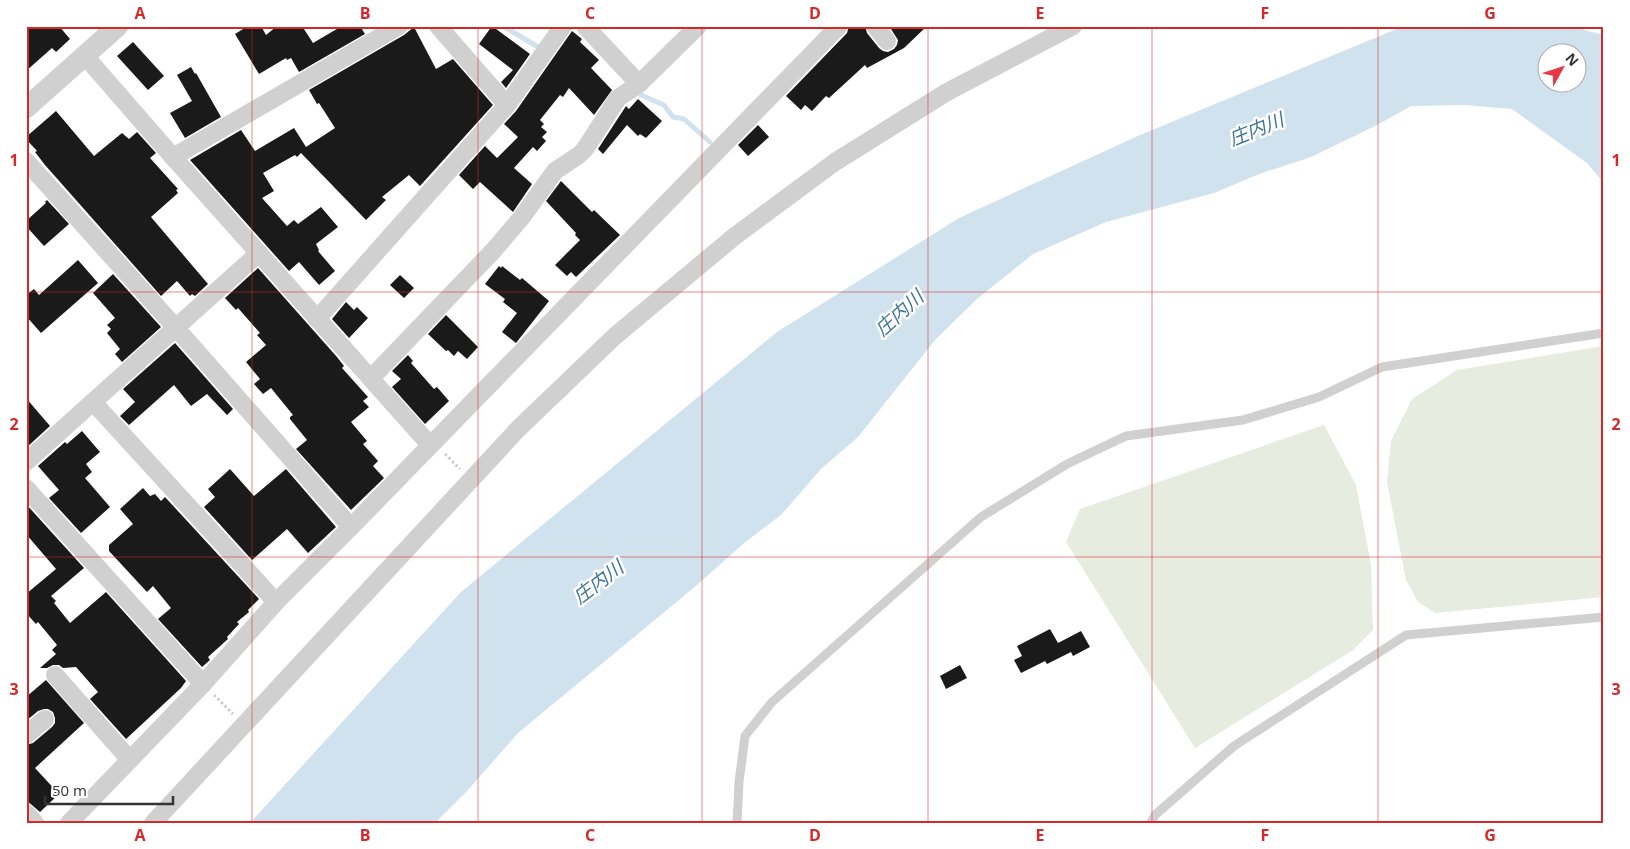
<svg xmlns="http://www.w3.org/2000/svg" width="1630" height="849" font-family="'Open Sans','Noto Sans JP',sans-serif">
	<rect width="100%" height="100%" fill="#fff"/>
	<g fill="#e6ecdf">
		<polygon points="1604,346 1604,597 1435,613 1418,602 1406,580 1387,482 1391,441 1412,399 1457,370"/>
		<polygon points="1324,425 1356,485 1371,565 1373,630 1353,650 1195,748 1066,542 1080,509"/>
	</g>
	<path fill="#cfe2ee" fill-rule="evenodd" d="M 1404,26 L 1579,26 L 1584,30 L 1604,35 L 1604,183 L 1587,163 L 1512,109 L 1466,105 L 1411,106 L 1377,125 L 1311,157 L 1259,174 L 1214,193 L 1106,222 L 1033,254 L 977,299 L 935,340 L 858,437 L 821,469 L 782,514 L 743,544 L 697,585 L 518,733 L 468,790 L 435,823 L 250,823 L 461,592 L 777,332 L 959,218 L 1140,135 ZM 1548,52 L 1578,52 L 1578,82 L 1548,82 Z"/>
	<g fill="none" stroke-linecap="round" stroke-linejoin="round">
		<g stroke="#cfe2ee" stroke-width="5">
			<polyline points="503,26 538,47"/>
			<polyline points="641,95 664,105 673,117 684,119 710,142"/>
		</g>
	</g>
	<g fill="#1a1a1a">
		<polygon points="26,26 59,26 70,39 56,52 52,48 26,71"/>
		<polygon points="248,26 261,26 266,35 277,26 302,26 313,43 342,26 360,26 365,34 299,72 291,58 287,60 286,58 259,74 235,34"/>
		<polygon points="492,26 530,54 506,88 501,82 513,70 479,44"/>
		<polygon points="849,26 865,26 867,33 879,48 883,51 888,52 894,49 897,45 898,40 889,26 927,26 904,48 867,68 865,65 829,98 826,96 812,111 805,105 801,110 786,96 847,33"/>
		<polygon points="414,27 436,69 453,59 493,105 420,186 409,175 382,197 386,200 366,220 301,153 297,157 295,155 263,173 274,191 262,198 287,226 294,220 298,224 321,207 338,227 316,244 319,250 318,251 335,271 319,285 299,262 289,271 190,160 241,130 255,151 294,128 306,147 335,128 319,103 317,104 309,90 404,35"/>
		<polygon points="572,31 582,39 580,42 599,60 591,68 612,90 594,115 569,88 563,97 560,95 540,120 544,124 541,127 547,132 542,137 546,141 537,151 533,147 514,168 532,184 513,212 480,182 473,189 459,175 485,146 497,158 518,137 504,124 516,111"/>
		<polygon points="133,42 164,76 148,90 117,56"/>
		<polygon points="191,67 195,74 196,73 221,117 185,138 170,113 192,101 177,75"/>
		<polygon points="638,99 662,121 646,138 640,134 638,136 627,125 603,154 598,149 626,106 629,109"/>
		<polygon points="56,111 94,156 122,133 129,139 137,132 156,153 150,158 178,189 176,190 178,193 151,217 208,284 195,296 192,294 190,296 177,281 161,296 45,165 35,152 37,151 26,139 26,137"/>
		<polygon points="758,125 769,137 748,156 738,145"/>
		<polygon points="561,181 592,212 594,210 620,235 576,277 571,272 567,276 555,265 580,240 575,235 576,233 546,201"/>
		<polygon points="47,200 69,224 44,246 26,226 26,221 46,203 45,202"/>
		<polygon points="78,260 98,283 41,333 26,316 26,295 34,289 39,295"/>
		<polygon points="499,266 501,268 502,266 520,280 522,278 549,301 516,343 502,332 517,313 503,302 505,299 485,284"/>
		<polygon points="258,268 337,357 344,366 342,368 368,397 363,401 369,407 351,422 367,441 363,444 378,461 373,466 384,478 351,510 296,449 307,440 290,419 290,417 293,415 271,388 263,394 254,384 260,379 246,362 266,345 257,335 260,333 238,308 236,310 225,298"/>
		<polygon points="113,274 161,327 122,362 115,354 120,349 107,333 111,329 107,325 115,318 93,293"/>
		<polygon points="400,275 414,288 404,298 390,285"/>
		<polygon points="346,302 354,310 357,307 368,318 349,338 332,319"/>
		<polygon points="446,315 478,347 467,359 458,351 454,356 448,350 446,351 428,334"/>
		<polygon points="175,343 233,409 227,415 207,394 191,406 174,385 129,425 120,416 135,402 123,389"/>
		<polygon points="408,355 413,361 411,363 434,389 437,387 449,401 425,424 392,387 401,379 392,371"/>
		<polygon points="26,398 50,426 26,448"/>
		<polygon points="82,431 100,452 86,464 92,472 85,478 110,507 81,533 49,498 59,490 38,466 65,442 67,444"/>
		<polygon points="230,469 254,496 286,469 336,527 308,553 287,529 252,560 204,507 215,497 208,489"/>
		<polygon points="143,488 150,496 155,494 161,501 165,497 259,599 248,610 249,612 237,622 239,624 227,637 228,639 208,657 210,660 202,667 158,619 171,608 153,586 147,592 109,551 109,545 133,524 120,509"/>
		<polygon points="26,504 84,568 51,596 56,601 54,603 70,623 106,592 186,681 181,688 126,739 90,699 98,692 76,667 63,668 59,665 53,665 47,668 40,668 56,654 52,650 57,645 38,622 36,624 26,613 26,594 56,569 26,534"/>
		<polygon points="1050,629 1058,643 1081,631 1090,647 1073,656 1071,652 1047,664 1045,661 1021,673 1014,660 1022,656 1017,646"/>
		<polygon points="960,665 967,678 946,689 940,676"/>
		<polygon points="46,680 84,723 35,768 59,794 40,812 26,800 26,745 33,743 52,727 55,723 55,718 53,712 48,709 44,709 38,711 26,721 26,697"/>
	</g>
	<g fill="none" stroke-linecap="round" stroke-linejoin="round">
		<g stroke="#cdcdcd" stroke-width="3" stroke-dasharray="2.5 2.5" stroke-linecap="butt">
			<polyline points="445,454 460,469"/>
			<polyline points="214,695 233,714"/>
		</g>
		<g stroke="#d0d0d0" stroke-width="9">
			<polyline points="737,823 739,782 745,736 772,702 981,517 1067,464 1126,436 1243,420 1319,397 1382,367 1604,333"/>
			<polyline points="1151,823 1155,815 1234,746 1406,635 1604,617"/>
		</g>
		<g stroke="#d0d0d0" stroke-width="18">
			<polyline points="438,26 507,105"/>
			<polyline points="585,26 639,84"/>
			<polyline points="875,26 887,41"/>
			<polyline points="85,56 173,157 430,445"/>
			<polyline points="173,157 399,26"/>
			<polyline points="26,161 176,328 351,527"/>
			<polyline points="317,319 507,105 563,26"/>
			<polyline points="371,378 493,251 522,217 555,171 579,155 585,149 618,98 639,84 698,26"/>
			<polyline points="93,402 276,602"/>
			<polyline points="26,462 259,253"/>
			<polyline points="26,488 203,684"/>
			<polyline points="55,675 130,760"/>
			<polyline points="26,735 45,719"/>
			<polyline points="26,813 35,823"/>
			<polyline points="69,823 203,684 276,602 351,527 839,26"/>
			<polyline points="153,823 518,429 615,336 735,236 835,162 947,92 1073,26"/>
		</g>
		<polyline stroke="#d0d0d0" stroke-width="21" points="26,108 118,26"/>
	</g>
	<path fill="none" stroke="#d62828" stroke-width="1" stroke-opacity="0.55" d="M 252,26 L 252,823M 478,26 L 478,823M 702,26 L 702,823M 928,26 L 928,823M 1152,26 L 1152,823M 1378,26 L 1378,823M 26,292 L 1604,292M 26,557 L 1604,557"/>
	<g text-anchor="middle" dominant-baseline="central" stroke-width="5" stroke-linejoin="round" paint-order="stroke">
		<g font-size="19" font-style="italic" fill="#3f7597" stroke="#fff">
			<text transform="translate(1256 129) rotate(-22)">庄内川</text>
			<text transform="translate(899 313) rotate(-42)">庄内川</text>
			<text transform="translate(598 582) rotate(-37)">庄内川</text>
		</g>
	</g>
	<rect width="1630" height="849" fill="none" stroke="#ffffff" stroke-width="55"/>
	<g transform="translate(1562 68) rotate(50)"><circle r="24" fill="#ffffff" stroke="#adadad"/>
	<path d="M0-4L9 19L0 12L-9 19Z" fill="#e63946"/>
	<text y="-8" font-size="14" font-weight="bold" text-anchor="middle" fill="#333333">N</text>
	</g>
	<path d="M45 796v8h128v-8" fill="none" stroke="#333333" stroke-width="2.5"/>
	<text x="52" y="796" font-size="15" fill="#333333" stroke="#ffffff" stroke-width="4" paint-order="stroke">50 m</text>
	<rect x="28" y="28" width="1574" height="794" fill="none" stroke="#d62828" stroke-width="2"/>
	<g font-size="16" text-anchor="middle" font-weight="bold" fill="#d62828">
		<text x="140" y="19">A</text>
		<text x="365" y="19">B</text>
		<text x="590" y="19">C</text>
		<text x="815" y="19">D</text>
		<text x="1040" y="19">E</text>
		<text x="1265" y="19">F</text>
		<text x="1490" y="19">G</text>
		<text x="14" y="166">1</text>
		<text x="1616" y="166">1</text>
		<text x="14" y="430">2</text>
		<text x="1616" y="430">2</text>
		<text x="14" y="695">3</text>
		<text x="1616" y="695">3</text>
		<text x="140" y="841">A</text>
		<text x="365" y="841">B</text>
		<text x="590" y="841">C</text>
		<text x="815" y="841">D</text>
		<text x="1040" y="841">E</text>
		<text x="1265" y="841">F</text>
		<text x="1490" y="841">G</text>
	</g>
</svg>
